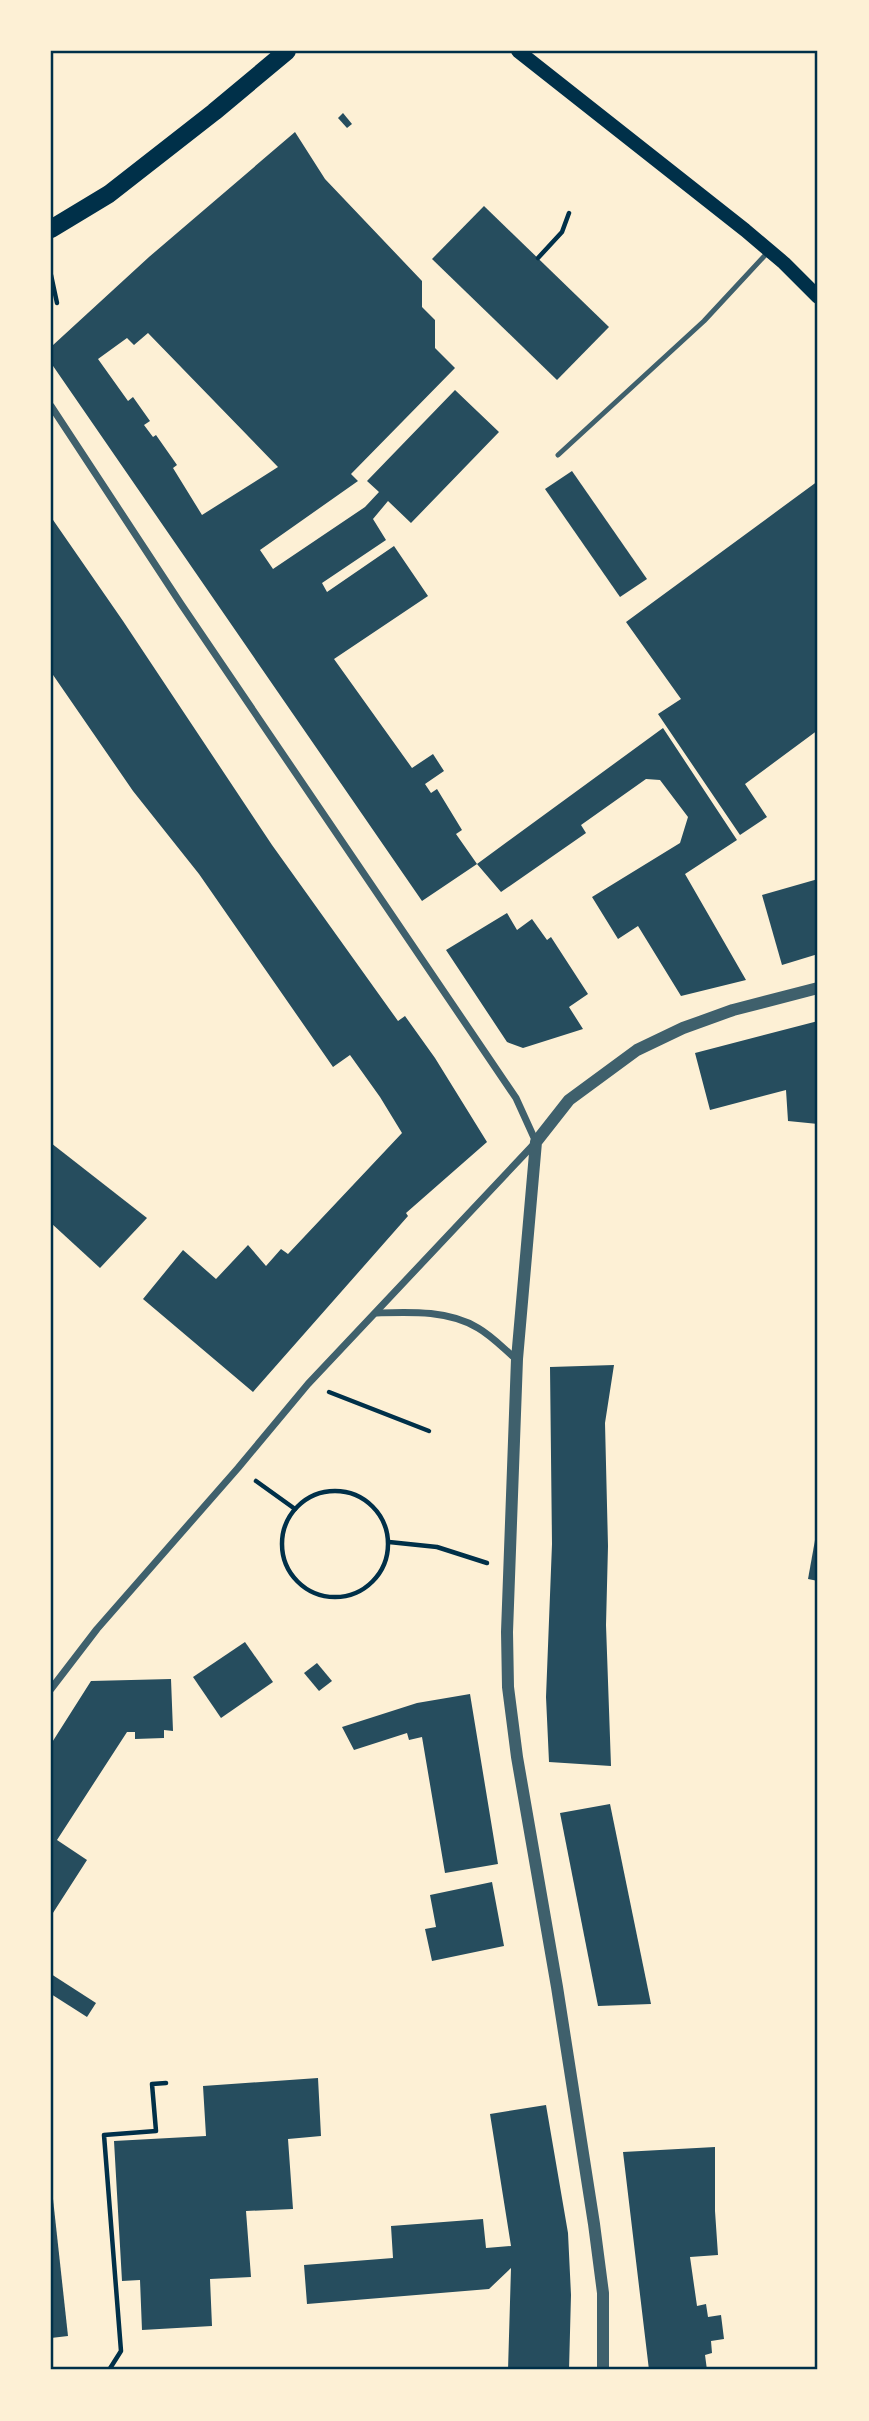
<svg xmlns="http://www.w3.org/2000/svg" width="869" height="2421" font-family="Mulish,sans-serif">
	<rect width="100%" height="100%" fill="#fdf0d5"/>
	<g fill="#264d5e" fill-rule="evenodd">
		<polygon points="343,113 352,124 347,128 338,118"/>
		<path d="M 295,132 L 325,179 L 422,281 L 422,307 L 435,320 L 435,348 L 455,368 L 351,474 L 358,481 L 260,550 L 273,569 L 365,507 L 379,492 L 367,481 L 455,390 L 499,432 L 411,523 L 388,501 L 373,519 L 386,540 L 322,583 L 327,592 L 394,546 L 428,596 L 334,659 L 412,768 L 433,754 L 444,771 L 425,784 L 431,793 L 437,789 L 462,830 L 456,834 L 477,864 L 663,728 L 737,840 L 685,874 L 746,980 L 681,996 L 638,926 L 618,939 L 592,897 L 680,843 L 688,817 L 660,780 L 646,779 L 581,825 L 586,833 L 501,892 L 477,864 L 422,901 L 51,363 L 52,346 L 149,257 ZM 148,333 L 278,467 L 202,515 L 173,468 L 177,465 L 156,435 L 153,437 L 144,425 L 150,421 L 133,397 L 128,401 L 98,359 L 127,338 L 134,345 Z"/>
		<polygon points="484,206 609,327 557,380 432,259"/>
		<polygon points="572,471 647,579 620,597 545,489"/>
		<polygon points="818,481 818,730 745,784 767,817 740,835 658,714 681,699 626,622"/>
		<polygon points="51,517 123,621 272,845 398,1021 405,1016 435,1058 487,1142 406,1213 408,1216 253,1392 143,1299 183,1250 216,1279 248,1245 266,1266 281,1249 288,1254 402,1133 380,1097 350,1055 333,1067 199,874 133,791 51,672"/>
		<polygon points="818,879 818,954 782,965 762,895"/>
		<polygon points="507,913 517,930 532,919 547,940 551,937 588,994 569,1007 583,1029 523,1048 507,1042 446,950"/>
		<polygon points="818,1021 818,1124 788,1121 786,1090 710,1110 695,1053"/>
		<polygon points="51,1143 147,1218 100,1268 51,1223"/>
		<polygon points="614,1365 605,1423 608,1546 606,1625 611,1766 549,1762 546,1697 552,1544 550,1367"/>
		<polygon points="817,1529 818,1529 818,1581 808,1579"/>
		<polygon points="245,1642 273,1682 221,1718 193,1677"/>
		<polygon points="317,1663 332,1681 319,1691 304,1673"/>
		<polygon points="171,1679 173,1731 164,1730 164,1738 135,1739 135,1732 127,1732 57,1840 87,1860 51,1916 51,1744 91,1681"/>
		<polygon points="470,1694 498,1864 445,1873 422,1737 409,1740 407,1733 354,1750 342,1727 417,1703"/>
		<polygon points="610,1804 651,2004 598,2006 560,1813"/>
		<polygon points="492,1882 504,1946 432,1961 425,1929 436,1927 430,1895"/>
		<polygon points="51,1974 96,2003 87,2017 51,1994"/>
		<polygon points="318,2078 321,2136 288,2139 293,2209 246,2211 251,2277 210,2279 212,2326 142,2330 140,2280 122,2281 114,2141 206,2136 203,2086"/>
		<polygon points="546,2105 568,2233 571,2295 569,2370 508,2370 511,2268 489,2289 307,2304 304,2265 393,2258 391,2226 483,2219 486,2248 511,2246 490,2114"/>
		<polygon points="715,2147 715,2211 718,2255 690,2257 697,2306 706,2304 708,2317 721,2315 724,2339 711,2341 712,2353 705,2355 707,2370 649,2370 623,2152"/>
		<polygon points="51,2199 53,2199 68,2336 51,2338"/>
	</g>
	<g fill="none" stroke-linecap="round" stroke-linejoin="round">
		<g stroke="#003049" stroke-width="4.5">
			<polyline points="538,258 562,232 569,213"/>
			<polyline points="51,275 57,303"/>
			<polyline points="329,1392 429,1431"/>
			<polyline points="256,1481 295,1509"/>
			<circle cx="335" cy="1544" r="53"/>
			<polyline points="389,1542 437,1547 487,1563"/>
			<polyline points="109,2370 121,2351 104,2135 156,2131 152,2084 166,2083"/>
		</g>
		<polyline stroke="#3f606c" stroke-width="5" points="558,455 704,321 769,251"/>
		<g stroke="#3f606c" stroke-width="7">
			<polyline points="51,406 181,604 516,1098 536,1142 308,1384 238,1468 97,1629 51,1689"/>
			<path d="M 377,1313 C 410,1312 448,1310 478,1328 C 492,1336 504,1349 516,1359"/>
		</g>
		<polyline stroke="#3f606c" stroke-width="12" points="603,2370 603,2293 594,2224 557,1987 517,1757 508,1687 507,1632 517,1359 536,1142 569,1100 637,1050 683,1028 733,1010 818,988"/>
		<polyline stroke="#003049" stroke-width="14" points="518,51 745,230 784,263 818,297"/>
		<polyline stroke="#003049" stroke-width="18" points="51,229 109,194 214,112 287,51"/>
	</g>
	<rect width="869" height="2421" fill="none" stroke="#fdf0d5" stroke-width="105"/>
	<rect x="52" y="52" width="764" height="2316" fill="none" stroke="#003049" stroke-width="2.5"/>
</svg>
